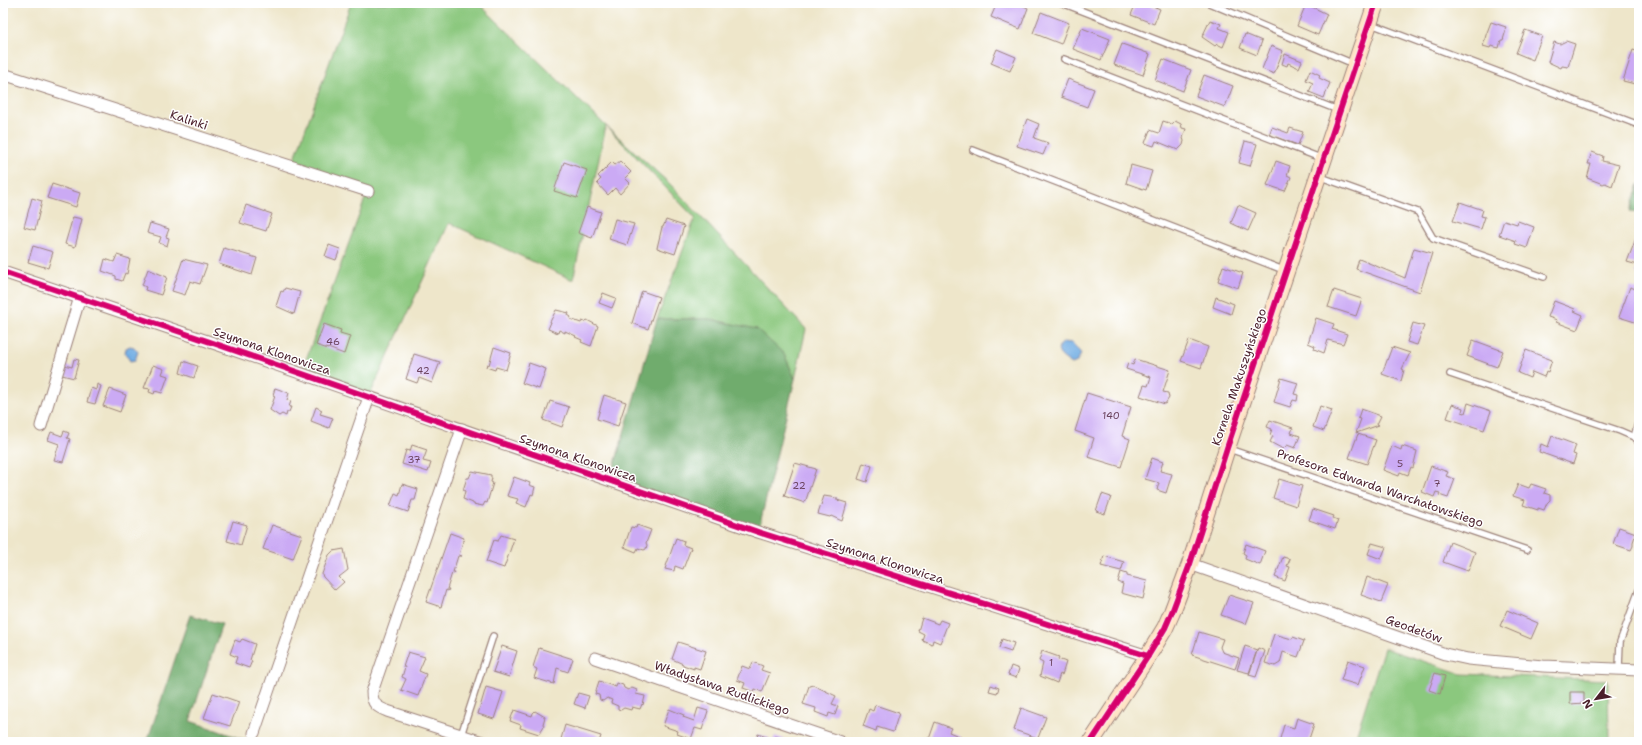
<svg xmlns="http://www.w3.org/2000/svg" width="1642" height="745" font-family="'Shantell Sans',sans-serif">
	<rect width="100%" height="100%" fill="#fff"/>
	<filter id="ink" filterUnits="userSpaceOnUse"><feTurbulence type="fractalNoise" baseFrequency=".025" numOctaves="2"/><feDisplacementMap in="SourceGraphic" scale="8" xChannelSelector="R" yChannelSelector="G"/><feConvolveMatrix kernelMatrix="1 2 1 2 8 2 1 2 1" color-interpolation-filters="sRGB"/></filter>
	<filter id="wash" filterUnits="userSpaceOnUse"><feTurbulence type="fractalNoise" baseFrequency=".012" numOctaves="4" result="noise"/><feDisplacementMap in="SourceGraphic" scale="16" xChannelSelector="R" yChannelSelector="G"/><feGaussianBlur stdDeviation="0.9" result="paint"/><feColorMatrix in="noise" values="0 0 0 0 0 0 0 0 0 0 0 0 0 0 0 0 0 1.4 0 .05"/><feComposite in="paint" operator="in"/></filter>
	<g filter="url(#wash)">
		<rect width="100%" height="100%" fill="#eee6ca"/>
		<g fill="#8bc87e" stroke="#6a7454">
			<polygon points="351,3 478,3 605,125 670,184 806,329 795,379 784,354 709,319 657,319 695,218 606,126 573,280 449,223 369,397 301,373 368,191 292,166"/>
			<polygon points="1384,648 1462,674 1608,680 1609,742 1354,742"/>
		</g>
		<g fill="#70ac6d" stroke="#5d664c">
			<polygon points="1639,184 1639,213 1630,212"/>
			<polygon points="657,319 709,319 757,329 784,354 795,379 758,532 610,481"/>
			<polygon points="190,615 222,624 190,721 251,742 147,742"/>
		</g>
		<g fill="#72aee4" stroke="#5e6688">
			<path d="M 1064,342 L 1072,343 C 1074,348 1079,349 1081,354 L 1077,362 L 1072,364 C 1063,358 1051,351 1064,342 Z"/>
			<polygon points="130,346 134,347 138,352 135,360 130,361 125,353 126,348"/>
		</g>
		<g id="blocks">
			<g fill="#cbaaf4">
				<polygon points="997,3 1017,3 1028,8 1020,29 991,17"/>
				<polygon points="1136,3 1150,3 1150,5 1160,9 1154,24 1131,15"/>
				<polygon points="1306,4 1327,14 1318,35 1297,26"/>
				<polygon points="1041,12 1069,23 1061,44 1033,33"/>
				<polygon points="1210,20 1221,24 1219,28 1229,32 1223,47 1217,44 1215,46 1202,37"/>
				<polygon points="1491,22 1506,27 1505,29 1506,30 1503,40 1501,40 1499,48 1491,46 1490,48 1483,46 1486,35"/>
				<polygon points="1082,28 1110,39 1101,60 1073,49"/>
				<polygon points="1525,30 1542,36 1533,60 1516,53"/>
				<polygon points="1245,34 1262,41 1257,55 1240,48"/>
				<polygon points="1566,41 1575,44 1568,67 1562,66 1561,68 1548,62 1554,42 1560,44"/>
				<polygon points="1122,44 1150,54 1143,75 1114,65"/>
				<polygon points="1271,46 1283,51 1274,74 1262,69"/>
				<polygon points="997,49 1016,57 1010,71 991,63"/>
				<polygon points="1633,50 1639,52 1639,85 1623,81"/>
				<polygon points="1285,54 1302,61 1299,68 1288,63 1287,66 1282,64"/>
				<polygon points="1163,59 1191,70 1183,91 1155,80"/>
				<polygon points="1310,70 1320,75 1319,78 1330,83 1324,98 1309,92 1313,83 1306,80"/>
				<polygon points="1204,75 1233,86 1225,107 1196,96"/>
				<polygon points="1068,79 1094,89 1087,107 1061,97"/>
				<polygon points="1027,119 1039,124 1034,138 1048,143 1043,155 1017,146"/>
				<polygon points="1163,121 1172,124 1175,121 1181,124 1182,128 1186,129 1183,138 1184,141 1183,145 1178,150 1156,141 1154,146 1145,143 1150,130 1159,133"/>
				<polygon points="1272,127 1288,133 1290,128 1303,132 1298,145 1269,135"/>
				<polygon points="1245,141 1257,144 1250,166 1239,163"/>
				<polygon points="1592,152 1603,156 1602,161 1619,165 1612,186 1605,183 1603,184 1587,178 1591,164 1588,164"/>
				<polygon points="620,161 631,172 625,178 630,183 620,194 615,188 608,195 597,183 601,179 598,176 612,162 615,165"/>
				<polygon points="1276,161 1290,166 1287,175 1291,177 1285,191 1267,185"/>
				<polygon points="564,162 587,170 577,198 554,191"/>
				<polygon points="1131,165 1152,171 1146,190 1126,183"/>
				<polygon points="52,184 80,193 76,207 47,198"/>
				<polygon points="32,198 42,201 35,230 24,227"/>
				<polygon points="1460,202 1483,210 1481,216 1485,217 1481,229 1453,221"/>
				<polygon points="246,205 272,214 266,231 240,223"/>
				<polygon points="1238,205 1256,213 1248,231 1231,223"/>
				<polygon points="587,207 601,212 592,238 578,233"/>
				<polygon points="73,217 82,219 75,247 65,244"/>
				<polygon points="615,219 634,224 627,245 609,239"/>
				<polygon points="666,220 684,226 675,254 657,248 662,227 663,227"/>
				<polygon points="1504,220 1517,224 1518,221 1534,227 1527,248 1515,244 1516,241 1499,235"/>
				<polygon points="150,223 169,229 166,237 169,238 167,246 159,243 161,237 147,233"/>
				<polygon points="1638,233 1639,233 1639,274 1636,273 1638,265 1627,262"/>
				<polygon points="329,245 340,249 336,260 325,256"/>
				<polygon points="33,246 53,252 48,268 28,262"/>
				<polygon points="224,248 257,258 252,275 219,264"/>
				<polygon points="1414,248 1432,253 1420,292 1356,269 1359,259 1405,278"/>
				<polygon points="117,255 130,259 127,274 125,273 122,281 116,279 116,276 102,271 105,259 114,262"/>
				<polygon points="183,259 207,265 200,284 190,281 185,295 172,291"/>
				<polygon points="1223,266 1243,273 1238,288 1218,281"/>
				<polygon points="148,269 167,277 161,295 145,290 146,287 142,285"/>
				<polygon points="1630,287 1639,290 1638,323 1619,317"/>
				<polygon points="285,288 300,292 294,314 276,306 281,291 283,292"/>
				<polygon points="1334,290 1362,299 1356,316 1328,307"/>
				<polygon points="642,291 659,297 648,329 632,323"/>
				<polygon points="603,293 616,298 612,308 599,303"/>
				<polygon points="1216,297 1234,304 1231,314 1213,307"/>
				<polygon points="1554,301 1575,309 1574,311 1583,315 1577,330 1556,322 1557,320 1548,317"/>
				<polygon points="556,310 569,313 568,315 571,317 570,319 581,323 582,321 585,322 587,320 598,326 591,346 581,342 582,340 575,337 576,336 565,331 565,333 559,330 558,333 548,329 551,322 550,322"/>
				<polygon points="1316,318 1334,324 1332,329 1347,334 1343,344 1328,340 1324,353 1314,349 1315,346 1308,343"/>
				<polygon points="1413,323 1424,326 1417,345 1407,342"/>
				<polygon points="324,324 341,330 340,333 350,336 344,354 328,348 328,349 316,345"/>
				<polygon points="1189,340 1208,347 1201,368 1181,361"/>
				<polygon points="1473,340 1503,351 1497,367 1467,356"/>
				<polygon points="494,347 511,353 506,370 496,367 495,370 486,367 487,364 489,365"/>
				<polygon points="1392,347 1410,353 1402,369 1404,370 1401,381 1382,374"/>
				<polygon points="1526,350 1552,360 1548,372 1546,371 1544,377 1532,372 1530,378 1518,373"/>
				<polygon points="414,354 440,362 432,383 419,378 417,383 406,379"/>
				<polygon points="74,359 79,360 74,378 62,375 64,365 72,367"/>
				<polygon points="1135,359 1170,370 1163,392 1168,393 1169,398 1165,404 1140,396 1144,385 1148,386 1151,377 1126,369 1128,363 1133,365"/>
				<polygon points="183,361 198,366 194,378 180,373"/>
				<polygon points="529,363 546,369 539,389 522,383"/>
				<polygon points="153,365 164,369 162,374 168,376 162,393 155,391 154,394 149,392 150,389 144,388"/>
				<polygon points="1281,378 1298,383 1294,394 1298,395 1297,401 1293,400 1290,407 1274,402"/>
				<polygon points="97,384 101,386 95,404 87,402 91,388 96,390"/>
				<polygon points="275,388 289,393 287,400 291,401 289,407 291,407 289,412 287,412 286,416 282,414 279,416 270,410 275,396 273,395"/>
				<polygon points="110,389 126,395 120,412 103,406"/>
				<polygon points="1087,393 1131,407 1122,436 1130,439 1121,467 1088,457 1094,438 1075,431"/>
				<polygon points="604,395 626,402 618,426 597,419"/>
				<polygon points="550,401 569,407 562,427 543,420"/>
				<polygon points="1468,403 1491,411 1484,430 1447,418 1452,404 1463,408 1462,412 1465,413"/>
				<polygon points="1320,406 1332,410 1324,431 1313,427"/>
				<polygon points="316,407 322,410 320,414 333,418 329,428 311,421"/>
				<polygon points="1361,409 1381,416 1377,424 1379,425 1356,433 1361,419 1358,418"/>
				<polygon points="1270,420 1293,428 1291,433 1300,436 1295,448 1287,445 1283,449 1270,442 1273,436 1270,435 1272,429 1267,427"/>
				<polygon points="64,431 69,433 67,438 70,439 63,462 54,460 59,444 48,440 51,432 62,436"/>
				<polygon points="1358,434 1376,440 1367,464 1349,458"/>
				<polygon points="1552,436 1576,445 1573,454 1576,455 1573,464 1539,452 1541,444 1548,447"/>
				<polygon points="412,445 427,450 423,461 431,463 428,472 402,464 406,450 410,451"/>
				<polygon points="1392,446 1401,450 1402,446 1417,451 1413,468 1411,467 1408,475 1400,472 1399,476 1383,470"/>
				<polygon points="1152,458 1163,462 1160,471 1172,474 1166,493 1157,490 1159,483 1145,479"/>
				<polygon points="795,463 816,469 805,503 784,496"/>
				<polygon points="863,463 872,466 867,482 858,479"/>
				<polygon points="1431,466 1448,472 1446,476 1455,479 1448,498 1439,495 1440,493 1436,492 1434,497 1422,492"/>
				<polygon points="472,471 491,475 491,477 492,478 491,482 493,483 487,503 485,502 483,506 473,504 473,503 463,499 465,491 463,490 467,478 469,478"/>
				<polygon points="514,477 525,481 530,483 529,485 535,487 533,495 531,494 526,507 516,503 518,499 507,496"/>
				<polygon points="1279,479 1302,486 1296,506 1273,498"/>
				<polygon points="402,484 418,489 415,500 412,500 408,512 390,506 395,493 399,495"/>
				<polygon points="1518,484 1529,488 1531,484 1546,489 1544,493 1550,495 1550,500 1547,503 1544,510 1538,508 1538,510 1523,505 1525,500 1513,496"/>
				<polygon points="1102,494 1111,497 1105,514 1096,511"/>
				<polygon points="824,496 837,498 837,500 847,503 842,521 831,516 830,517 818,514"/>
				<polygon points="1313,509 1334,516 1333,518 1338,520 1335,529 1309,520"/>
				<polygon points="233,521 247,525 241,545 227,541"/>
				<polygon points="272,525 302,535 293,559 263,549"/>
				<polygon points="637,525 651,530 646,543 647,545 646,549 644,550 638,548 636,552 624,547 631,527 636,528"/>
				<polygon points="1619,527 1636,533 1633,542 1633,546 1631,550 1613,544"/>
				<polygon points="450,533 464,538 459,555 462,556 458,556 453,572 455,572 454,574 452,573 447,589 449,589 448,591 446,590 441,607 426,602"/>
				<polygon points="501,535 514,539 504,568 486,562 494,540 498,541"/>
				<polygon points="676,538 684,541 683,545 691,548 683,569 675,566 674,571 665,569"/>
				<polygon points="1450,542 1475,552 1468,571 1443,562"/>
				<polygon points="1372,543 1386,547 1381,559 1368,554"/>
				<polygon points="1246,544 1265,551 1260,565 1245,559 1246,555 1243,553"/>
				<polygon points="344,549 348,570 339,577 344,582 335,590 323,577 322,574 329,555 333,551"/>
				<polygon points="1104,556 1124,562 1121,571 1101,566"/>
				<polygon points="1283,557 1290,559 1287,566 1290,567 1285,581 1275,577"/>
				<polygon points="1121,572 1127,574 1127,576 1147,581 1143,599 1121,593 1123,584 1118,582"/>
				<polygon points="1367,577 1388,585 1381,602 1361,595"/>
				<polygon points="1229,595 1254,603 1246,624 1221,615"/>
				<polygon points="1507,610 1538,623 1531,639 1500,626"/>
				<polygon points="922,618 938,624 940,620 948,623 940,643 933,640 932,644 922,640 924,634 918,631"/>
				<polygon points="1199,632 1223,639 1220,647 1222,652 1239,658 1235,669 1192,655"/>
				<polygon points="1274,634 1292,639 1293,637 1304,641 1298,657 1283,652 1280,663 1275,666 1265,663"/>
				<polygon points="242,639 255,644 250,660 252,661 249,668 235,663 237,657 230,654 235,640 240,642"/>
				<polygon points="1002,639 1014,643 1011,652 999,648"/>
				<polygon points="678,642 706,651 700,669 694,667 694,669 683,665 683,664 672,659"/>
				<polygon points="502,646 517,651 509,677 493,672"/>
				<polygon points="1245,646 1257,650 1249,673 1237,670"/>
				<polygon points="539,648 573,659 568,672 557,668 554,684 534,678 537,669 533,667"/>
				<polygon points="1258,648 1265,651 1256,677 1249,675"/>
				<polygon points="1042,651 1059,657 1058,659 1066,662 1062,675 1060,674 1057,683 1040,676 1043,663 1039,661"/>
				<polygon points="408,652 425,657 419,671 426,674 418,696 401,690 406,679 402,677 405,667 403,667"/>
				<polygon points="1348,660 1365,666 1358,685 1341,680"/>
				<polygon points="753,662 763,666 761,670 770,673 762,692 755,689 754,692 743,688 745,683 737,680 742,666 750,669"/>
				<polygon points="1011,666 1019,669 1016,678 1008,675"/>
				<polygon points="1435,673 1445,676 1440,694 1429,690"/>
				<polygon points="599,681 616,687 617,683 623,685 624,688 628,690 632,688 637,690 636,694 645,696 643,705 642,704 640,709 632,707 631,710 624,708 621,710 618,709 618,706 611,703 612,700 607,698 603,701 600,700 599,695 595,694"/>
				<polygon points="813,685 836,696 832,704 838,706 835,715 829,713 828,717 815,712 816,708 803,704 809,686"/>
				<polygon points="991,685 999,688 997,693 989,691"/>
				<polygon points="486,687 503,692 494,719 478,714"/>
				<polygon points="1570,692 1584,692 1584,703 1570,704"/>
				<polygon points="213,693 239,702 230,726 204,718"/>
				<polygon points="578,693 589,696 585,708 574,704"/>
				<polygon points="875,705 899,713 893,732 877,727 876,731 863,726 869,709 873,711"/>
				<polygon points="698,708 708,711 702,730 695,728 691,739 677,734 678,731 663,726 669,709 684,715 683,717 694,721"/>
				<polygon points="1021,708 1046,717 1038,738 1014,730"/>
				<polygon points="514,710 532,716 533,713 535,711 545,717 543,724 544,726 539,734 520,728 521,725 510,721"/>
				<polygon points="1297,718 1314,724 1308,742 1279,742 1284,725 1294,728"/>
				<polygon points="935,722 951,728 949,732 961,737 959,742 928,742"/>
				<polygon points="565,725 601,736 599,742 569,742 561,739"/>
				<polygon points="758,734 769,738 769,740 773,741 775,736 791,742 755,742"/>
			</g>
		</g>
	</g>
	<g filter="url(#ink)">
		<use href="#blocks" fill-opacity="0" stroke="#9c827a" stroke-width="1"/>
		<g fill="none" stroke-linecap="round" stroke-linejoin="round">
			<g stroke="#9c827a" stroke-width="8">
				<g id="lane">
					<polyline points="1062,3 1338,110"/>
					<polyline points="1209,3 1354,64"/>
					<polyline points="1371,24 1639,125"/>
					<polyline points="1064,59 1323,159"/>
					<polyline points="973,150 1286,271"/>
					<polyline points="1318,176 1418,212 1433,238 1544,277"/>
					<polyline points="1450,374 1620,431 1634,437 1639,443"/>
					<polyline points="1634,437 1639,420"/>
					<polyline points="1229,449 1527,550"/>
					<polyline points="1619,668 1620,642 1639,590"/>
					<polyline points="461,735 493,636"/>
				</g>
			</g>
			<g stroke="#9c827a" stroke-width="13">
				<g id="street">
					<polyline points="3,74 368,191"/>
					<polyline points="3,272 216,344 758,532 1148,656"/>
					<polyline points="41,426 80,297"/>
					<path d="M 462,429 L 372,692 C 372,704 377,707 387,711 L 482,742"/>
					<polyline points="1190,564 1445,654 1468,659 1543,666 1639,670"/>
					<polyline points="595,658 840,742"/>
					<polyline points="254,733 369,397"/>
				</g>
			</g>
			<g stroke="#9c827a" stroke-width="18">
				<polyline id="secondary" points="1091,742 1148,656 1165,628 1172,612 1190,564 1227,448 1376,3"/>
			</g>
			<use href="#lane" stroke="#fff" stroke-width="5.5"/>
			<use href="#street" stroke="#fff" stroke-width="11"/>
			<use href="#secondary" stroke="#ffe4c6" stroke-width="16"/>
			<g stroke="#fff" stroke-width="8">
				<g id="cycleway">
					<polyline points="3,272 216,344 758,532 1148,656"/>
					<polyline points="1091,742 1148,656 1165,628 1172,612 1190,564 1227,448 1376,3"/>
				</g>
			</g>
			<use href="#cycleway" stroke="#d6006c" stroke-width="6"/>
		</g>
	</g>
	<g text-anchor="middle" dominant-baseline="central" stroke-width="3" stroke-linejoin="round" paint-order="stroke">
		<g font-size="10" fill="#6a425d">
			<text x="333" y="341">46</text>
			<text x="423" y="370">42</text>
			<text x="1111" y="415">140</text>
			<text x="414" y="459">37</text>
			<text x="1400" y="463">5</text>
			<text x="1437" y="483">7</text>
			<text x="799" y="485">22</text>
			<text x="1051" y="662">1</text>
		</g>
		<g font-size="12" fill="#4a1f2b" stroke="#fff">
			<text transform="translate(189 120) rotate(18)">Kalinki</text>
			<text transform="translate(272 351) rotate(19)">Szymona Klonowicza</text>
			<text transform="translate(1239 377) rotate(-71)">Kornela Makuszyńskiego</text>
			<text transform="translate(578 458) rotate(19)">Szymona Klonowicza</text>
			<text transform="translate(1380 488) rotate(19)">Profesora Edwarda Warchałowskiego</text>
			<text transform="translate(885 561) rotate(18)">Szymona Klonowicza</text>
			<text transform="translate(1414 629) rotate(20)">Geodetów</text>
			<text transform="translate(722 688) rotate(19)">Władysława Rudlickiego</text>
		</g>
	</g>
	<rect width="1642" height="745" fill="none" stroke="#fff" stroke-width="16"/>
	<g transform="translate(1596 699) rotate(239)" stroke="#ffffff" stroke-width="3" paint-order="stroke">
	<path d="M0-3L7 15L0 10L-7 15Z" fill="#4a1f2b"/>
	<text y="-6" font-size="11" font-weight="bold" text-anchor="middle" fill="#4a1f2b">N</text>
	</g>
</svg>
